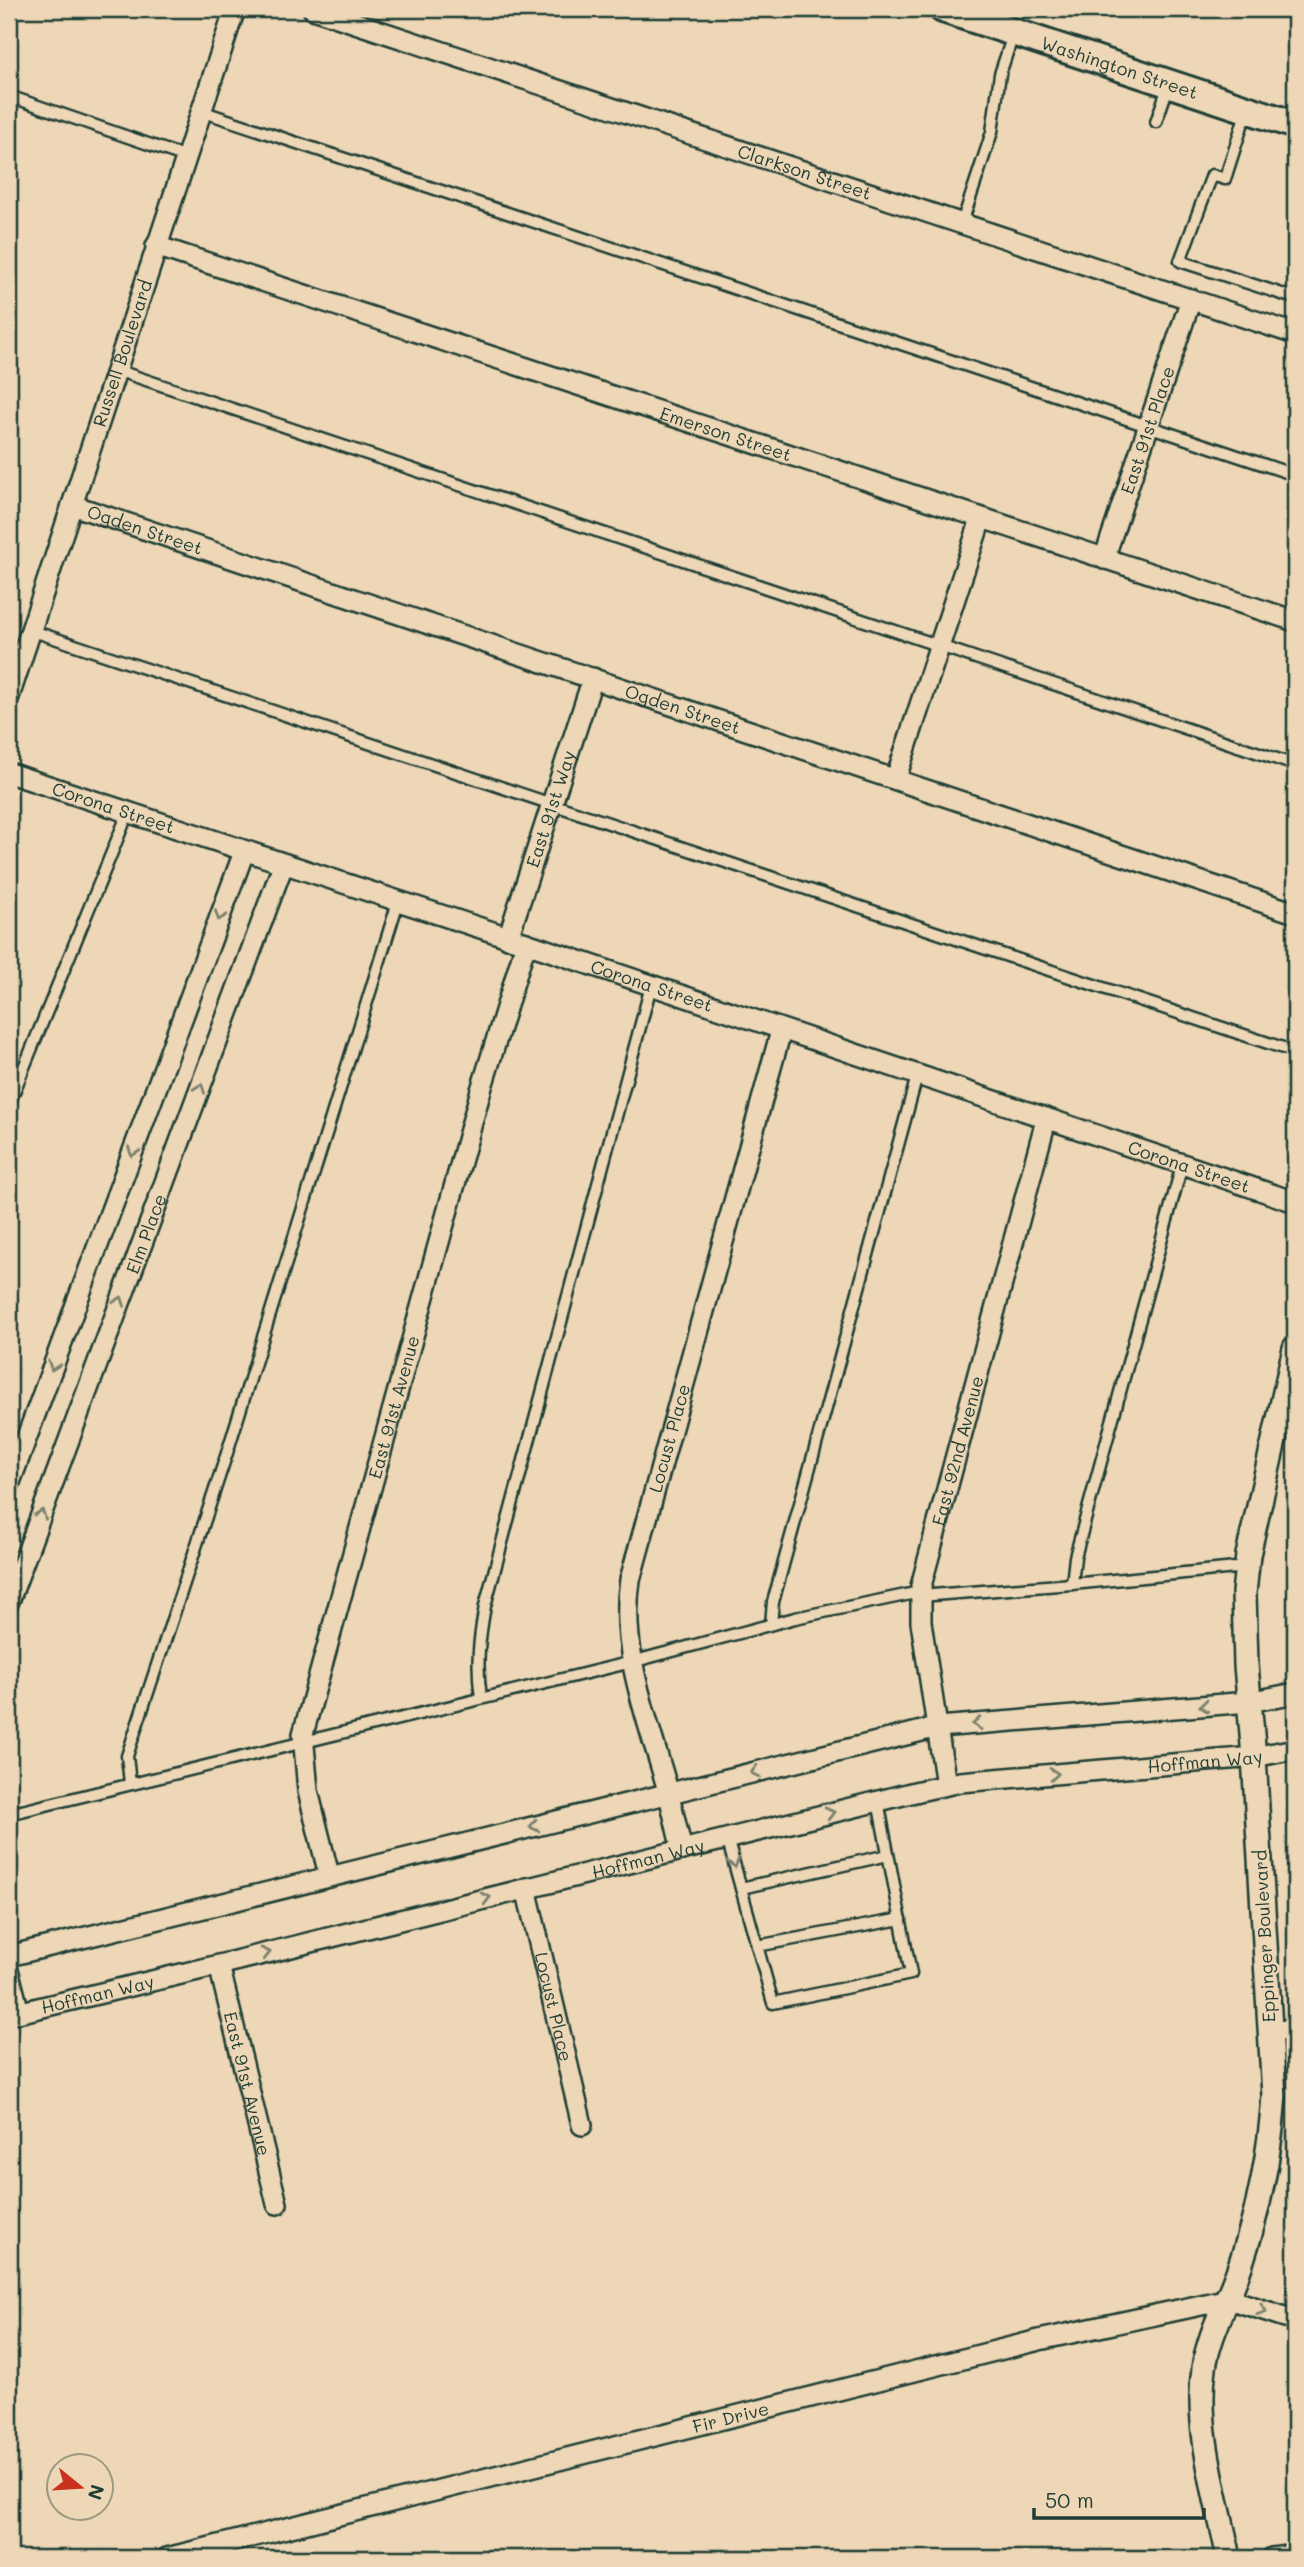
<svg xmlns="http://www.w3.org/2000/svg" width="1304" height="2567" font-family="Mali,sans-serif">
	<rect width="100%" height="100%" fill="#eed7b6"/>
	<filter id="ink" filterUnits="userSpaceOnUse"><feTurbulence type="fractalNoise" baseFrequency=".0143" numOctaves="2"/><feDisplacementMap in="SourceGraphic" scale="14" xChannelSelector="R" yChannelSelector="G"/><feConvolveMatrix kernelMatrix="1 2 1 2 8 2 1 2 1" color-interpolation-filters="sRGB"/></filter>
	<g filter="url(#ink)">
		<g fill="none" stroke-linecap="round" stroke-linejoin="round">
			<g stroke="#1f3d34" stroke-width="15">
				<g id="service">
					<polyline points="9,96 186,157"/>
					<polyline points="1247,110 1225,179 1212,175 1180,261 1294,298"/>
					<polyline points="201,111 1295,475"/>
					<polyline points="1156,122 1169,84"/>
					<polyline points="962,223 992,132 1000,74 1014,32"/>
					<polyline points="116,370 1295,765"/>
					<polyline points="30,630 1295,1052"/>
					<polyline points="9,1104 128,813"/>
					<polyline points="1072,1584 1075,1557 1182,1165"/>
					<polyline points="920,1596 1072,1584 1246,1567"/>
					<polyline points="771,1624 773,1602 917,1076"/>
					<path d="M 481,1698 C 476,1663 479,1640 485,1606 L 651,986"/>
					<polyline points="130,1783 127,1756 227,1453 398,902"/>
					<polyline points="9,1814 632,1662 795,1618 920,1592"/>
					<polyline points="727,1838 773,2003 911,1974 878,1801"/>
					<polyline points="741,1888 888,1855"/>
					<polyline points="757,1946 901,1919"/>
				</g>
			</g>
			<g stroke="#1f3d34" stroke-width="24">
				<g id="minor">
					<path id="s1" d="M 313,9 L 1295,334"/>
					<path id="s2" d="M 156,246 L 1295,621"/>
					<path id="s3" d="M 72,505 L 1295,913"/>
					<path id="s4" d="M 1104,559 L 1191,299"/>
					<path id="s5" d="M 9,697 L 235,9"/>
					<path id="s6" d="M 9,773 L 526,943 L 1295,1202"/>
					<polyline points="896,778 981,519"/>
					<path id="s7" d="M 508,938 L 593,678"/>
					<polyline points="9,1485 244,852"/>
					<path id="s8" d="M 9,1601 L 283,865"/>
					<path id="s9" d="M 946,1785 L 921,1622 L 921,1586 L 1046,1120"/>
					<path id="s10" d="M 682,1850 C 677,1830 673,1811 668,1791 C 649,1722 619,1652 630,1580 L 781,1031"/>
					<path id="s11" d="M 329,1875 L 308,1791 L 303,1734 L 481,1090 L 526,943"/>
					<path id="s12" d="M 526,1888 L 582,2125"/>
					<polyline points="9,1956 938,1727 1249,1702 1295,1693"/>
					<path id="s13" d="M 219,1965 L 277,2204"/>
					<polyline points="9,1973 19,2012"/>
					<path id="s14" d="M 9,2015 L 219,1965 L 919,1791 L 960,1782 L 1254,1757 L 1295,1749"/>
					<polyline points="1270,2033 1295,2028"/>
					<path id="s15" d="M 167,2558 L 1039,2340 L 1229,2299 L 1285,2317 L 1295,2318"/>
					<polyline points="1272,2558 1295,2555"/>
				</g>
			</g>
			<g stroke="#1f3d34" stroke-width="28">
				<path id="tertiary" d="M 1229,2558 C 1217,2499 1195,2428 1204,2368 C 1209,2332 1230,2298 1241,2263 C 1260,2206 1270,2155 1274,2096 L 1254,1757 L 1246,1665 L 1244,1593 L 1248,1555 L 1295,1348"/>
			</g>
			<g stroke="#1f3d34" stroke-width="32">
				<g id="secondary">
					<path id="s16" d="M 943,9 L 1295,125"/>
				</g>
			</g>
			<use href="#service" stroke="#eed7b6" stroke-width="10"/>
			<use href="#minor" stroke="#eed7b6" stroke-width="19"/>
			<use href="#tertiary" stroke="#eed7b6" stroke-width="23"/>
			<use href="#secondary" stroke="#eed7b6" stroke-width="26"/>
		</g>
		<defs><path id="oneway-chevron" d="M-2-3.5L2.5 0L-2 3.5" fill="none" stroke-width="1.6" stroke-linecap="round" stroke-linejoin="round" transform="scale(1.75)"/></defs>
		<g stroke="#7c826e">
			<use href="#oneway-chevron" transform="translate(220 916) rotate(110)"/>
			<use href="#oneway-chevron" transform="translate(200 1088) rotate(-70)"/>
			<use href="#oneway-chevron" transform="translate(133 1152) rotate(110)"/>
			<use href="#oneway-chevron" transform="translate(120 1301) rotate(-70)"/>
			<use href="#oneway-chevron" transform="translate(53 1366) rotate(110)"/>
			<use href="#oneway-chevron" transform="translate(41 1514) rotate(-70)"/>
			<use href="#oneway-chevron" transform="translate(1204 1706) rotate(175)"/>
			<use href="#oneway-chevron" transform="translate(977 1724) rotate(175)"/>
			<use href="#oneway-chevron" transform="translate(755 1772) rotate(166)"/>
			<use href="#oneway-chevron" transform="translate(1054 1774) rotate(-5)"/>
			<use href="#oneway-chevron" transform="translate(830 1813) rotate(-14)"/>
			<use href="#oneway-chevron" transform="translate(534 1826) rotate(166)"/>
			<use href="#oneway-chevron" transform="translate(734 1863) rotate(74)"/>
			<use href="#oneway-chevron" transform="translate(486 1898) rotate(-14)"/>
			<use href="#oneway-chevron" transform="translate(266 1953) rotate(-14)"/>
			<use href="#oneway-chevron" transform="translate(1262 2310) rotate(18)"/>
		</g>
	</g>
	<g text-anchor="middle" dominant-baseline="central" stroke-width="5" stroke-linejoin="round" paint-order="stroke">
		<g font-size="18" fill="#1f3d34" stroke="#eed7b6">
			<text stroke="none"><textPath href="#s16" startOffset="186">Washington Street</textPath></text>
			<text stroke="none"><textPath href="#s1" startOffset="518">Clarkson Street</textPath></text>
			<text stroke="none"><textPath href="#s5" startOffset="362">Russell Boulevard</textPath></text>
			<text stroke="none"><textPath href="#s4" startOffset="136">East 91st Place</textPath></text>
			<text stroke="none"><textPath href="#s2" startOffset="600">Emerson Street</textPath></text>
			<text stroke="none"><textPath href="#s3" startOffset="77">Ogden Street</textPath></text>
			<text stroke="none"><textPath href="#s3" startOffset="644">Ogden Street</textPath></text>
			<text stroke="none"><textPath href="#s7" startOffset="136">East 91st Way</textPath></text>
			<text stroke="none"><textPath href="#s6" startOffset="110">Corona Street</textPath></text>
			<text stroke="none"><textPath href="#s6" startOffset="677">Corona Street</textPath></text>
			<text stroke="none"><textPath href="#s6" startOffset="1244">Corona Street</textPath></text>
			<text stroke="none"><textPath href="#s8" startOffset="392">Elm Place</textPath></text>
			<text stroke="none"><textPath href="#s11" startOffset="483">East 91st Avenue</textPath></text>
			<text stroke="none"><textPath href="#s10" startOffset="424">Locust Place</textPath></text>
			<text stroke="none"><textPath href="#s9" startOffset="341">East 92nd Avenue</textPath></text>
			<text stroke="none"><textPath href="#s14" startOffset="1225">Hoffman Way</textPath></text>
			<text stroke="none"><textPath href="#s14" startOffset="658">Hoffman Way</textPath></text>
			<text transform="translate(1264 1936) rotate(-93)">Eppinger Boulevard</text>
			<text stroke="none"><textPath href="#s14" startOffset="91">Hoffman Way</textPath></text>
			<text stroke="none"><textPath href="#s12" startOffset="122">Locust Place</textPath></text>
			<text stroke="none"><textPath href="#s13" startOffset="122">East 91st Avenue</textPath></text>
			<text stroke="none"><textPath href="#s15" startOffset="581">Fir Drive</textPath></text>
		</g>
	</g>
	<rect width="1304" height="2567" fill="none" stroke="#eed7b6" stroke-width="35"/>
	<rect x="18" y="18" width="1269" height="2532" fill="none" stroke="#1f3d34" stroke-width="2.5" filter="url(#ink)"/>
	<g transform="translate(80 2487) rotate(108)"><circle r="33" fill="#eed7b6" stroke="#9b9982" stroke-width="2"/>
	<path d="M0-5L12 26L0 18L-12 26Z" fill="#c8321e"/>
	<text y="-10" font-size="19" font-weight="bold" text-anchor="middle" fill="#1f3d34">N</text>
	</g>
	<path d="M1034 2508v10h170v-10" fill="none" stroke="#1f3d34" stroke-width="3.5"/>
	<text x="1045" y="2508" font-size="21" fill="#1f3d34" stroke="#eed7b6" stroke-width="5" paint-order="stroke">50 m</text>
</svg>
